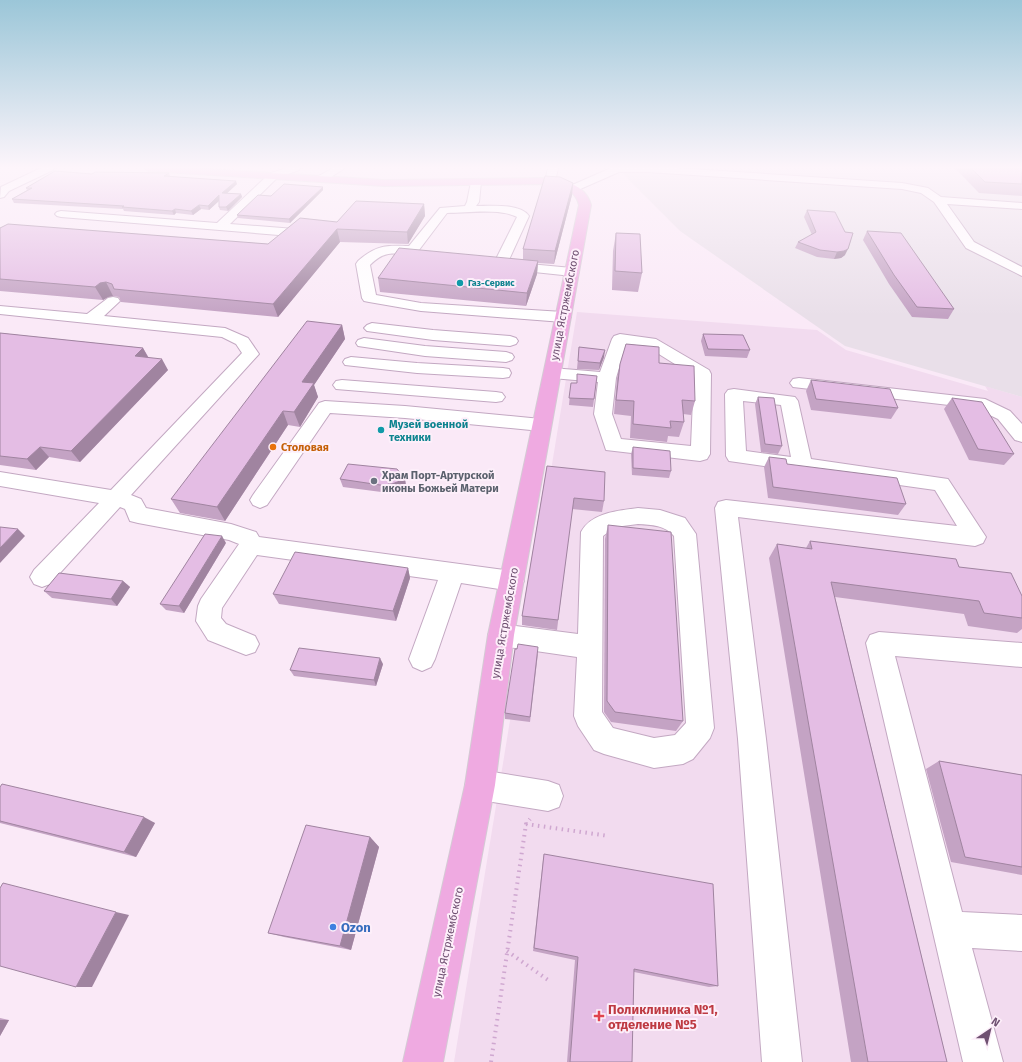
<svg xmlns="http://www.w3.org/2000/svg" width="1022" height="1062" font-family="'Fira Sans',sans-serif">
	<rect width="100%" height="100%" fill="#fae9f7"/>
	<polygon fill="#f2dbef" points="577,312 817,330 846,350 988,391 985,386 1022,397 1022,1062 454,1062"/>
	<polygon fill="#e9dfe9" points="617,168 1022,168 1022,397 845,346 680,231"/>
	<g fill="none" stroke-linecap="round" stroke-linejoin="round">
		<g stroke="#c3a8c2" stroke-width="2">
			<g id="minor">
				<polygon points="41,168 54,168 53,170 9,191 4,197 0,198 1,187"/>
				<polygon points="286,168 300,168 299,170 277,178 230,224 295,229 297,232 295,235 291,236 61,217 57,216 55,214 57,212 61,211 217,223 269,174"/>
				<polygon points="333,168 345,168 325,181 317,181 316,179 317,177"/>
				<polygon points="548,168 558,168 555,182 550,185 545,182"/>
				<polygon points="611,168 676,168 902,183 928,188 941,197 1022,203 1022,209 947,204 974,242 1022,267 1022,276 966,248 934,202 921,193 902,189 648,172 619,172 578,190 570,190 569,188 570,186"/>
				<path d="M 476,179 L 481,182 L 479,202 L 476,206 C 490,206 520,203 529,216 L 508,262 L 572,268 L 577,269 L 579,272 L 577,275 L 572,276 L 495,268 L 493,265 L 517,217 C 500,208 466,213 447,213 L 419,250 C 421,254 427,254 430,258 L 428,261 C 420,263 412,260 408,254 C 390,253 383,252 370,265 L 376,295 L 421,303 L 563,312 L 568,314 L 571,317 L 568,320 L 563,322 L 421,311 L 369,302 L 364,301 L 362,298 L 356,264 L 358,261 C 376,245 386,245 409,246 L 440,208 L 465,206 L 467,202 L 471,182 Z"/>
				<polygon points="113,297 118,298 120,301 104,316 225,328 248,338 259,354 131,495 141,499 146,508 231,524 256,532 259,537 512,571 520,574 524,581 520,588 512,591 461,583 435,659 431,667 422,671 413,667 409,659 438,580 257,555 222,608 221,618 226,624 255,636 259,644 255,652 246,655 208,640 196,621 198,606 201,599 239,544 229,540 138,523 130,521 125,509 120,507 50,584 42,587 34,584 30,577 34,570 99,503 0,486 0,472 111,490 242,353 236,344 222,337 0,314 0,306 87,314 108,298"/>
				<polygon points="372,323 433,330 510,336 516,338 518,341 516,344 510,346 433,340 367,331 364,328 367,325"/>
				<path d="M 620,334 L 656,339 L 709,370 L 711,374 L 710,454 L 707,459 L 700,461 L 606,450 L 594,414 L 598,382 L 552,378 L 546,377 L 544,373 L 546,369 L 552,368 L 600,372 L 612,339 L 614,336 ZM 626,344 L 646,346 L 694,376 L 691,446 L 621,439 L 612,414 L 616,378 Z"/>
				<polygon points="364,338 425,346 506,352 512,354 514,357 512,360 506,362 425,356 358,346 356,343 358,340"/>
				<polygon points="351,357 417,363 503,368 509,369 511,373 509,377 503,378 417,373 345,365 343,362 345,359"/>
				<polygon points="799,378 985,399 1010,411 1022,424 1022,442 1015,440 998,419 975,408 793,387 790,383 793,379"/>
				<polygon points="342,380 496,392 502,393 505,397 502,401 496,402 336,389 333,385 336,381"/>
				<path d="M 734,389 L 795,397 L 798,401 L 811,459 L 948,479 L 986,537 L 983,543 L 975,546 L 738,517 L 766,739 L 802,1062 L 762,1062 L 738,739 L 715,508 L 718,502 L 726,500 L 957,526 L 935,490 L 729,461 L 726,456 L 725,394 L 728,390 ZM 743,401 L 781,405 L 791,457 L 746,451 Z"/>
				<polygon points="325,401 405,406 541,419 548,421 550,425 548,429 541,431 405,418 330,413 267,505 260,508 253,505 250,500 253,495 319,403"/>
				<path d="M 638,508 L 660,510 L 685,518 L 696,534 L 714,728 L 710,738 L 693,759 L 683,764 L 654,768 L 604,754 L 594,750 L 578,726 L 574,716 L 577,657 L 501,646 L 492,643 L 488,635 L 492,627 L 501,624 L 578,634 L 581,532 C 592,512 618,511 638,508 ZM 638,524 C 652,525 665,525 674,536 L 686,723 L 675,735 L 654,738 L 613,728 L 602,712 L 603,536 L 615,527 Z"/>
				<polygon points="879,632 1022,643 1022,667 895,656 962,912 1022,915 1022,951 972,948 1003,1062 963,1062 866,643 870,635"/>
				<polygon points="480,770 548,781 559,785 563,796 559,807 548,811 480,800 469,796 465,785 469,774"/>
			</g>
		</g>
		<g stroke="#d4cad4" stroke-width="2">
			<path id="major" d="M 144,168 L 192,168 L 384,180 L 542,178 C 562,180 585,183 591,205 L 514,635 L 495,785 L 443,1062 L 403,1062 L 465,785 L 488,635 L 579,205 C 575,187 557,186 542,184 L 384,186 L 149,171 Z"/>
		</g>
		<g stroke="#cfa7d0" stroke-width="4" stroke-dasharray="1.5 4.5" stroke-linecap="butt">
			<polyline points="526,824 609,836"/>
			<polyline points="507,951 548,980"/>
			<polyline points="491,1062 526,824 530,819"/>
		</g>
		<use href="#minor" fill="#fff" fill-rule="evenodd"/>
		<use href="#major" fill="#efaae1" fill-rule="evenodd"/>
	</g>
	<g fill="#c4a3c4">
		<polygon points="955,168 1022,168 1022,196 979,193"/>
		<polygon points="169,173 170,176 237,184 227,193 241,194 242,197 228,211 220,210 219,207 219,201 209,210 201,209 193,215 176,213 174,215 124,211 123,209 14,203 12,199 27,190 26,188 92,174"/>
		<polygon points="573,183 572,195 554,264 538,263 537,274 526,306 380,292 378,278 523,260 523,249"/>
		<polygon points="323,187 323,190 290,223 238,218 237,215 271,196"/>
		<polygon points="424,204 425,216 408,244 340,242 278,317 121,302 119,297 113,296 108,297 103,300 0,291 0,228 268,244 337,222"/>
		<polygon points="807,210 845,255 841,258 834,259 817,257 795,248 798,242 812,235 804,217"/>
		<polygon points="867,231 954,309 948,319 912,317 889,284 863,240"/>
		<polygon points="616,233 642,273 638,292 612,290 613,251"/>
		<polygon points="342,325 345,339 314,385 318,397 300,427 288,425 225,521 180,513 171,499"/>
		<polygon points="0,333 143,348 149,358 168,370 80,462 49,457 36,470 0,465"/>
		<polygon points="703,334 750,350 747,358 705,356 701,341"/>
		<polygon points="579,347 604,357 599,370 577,369"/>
		<polygon points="620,364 695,401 691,415 683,414 684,422 679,437 668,436 667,442 630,438 631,416 614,414 617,378"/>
		<polygon points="597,376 593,407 569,405 571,383 576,383"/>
		<polygon points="811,380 898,408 891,419 811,410 806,391"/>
		<polygon points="758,397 782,446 778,454 761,452 755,404"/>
		<polygon points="952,398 1014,454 1004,465 969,460 944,409"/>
		<polygon points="633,447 671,471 669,478 632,475 631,454"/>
		<polygon points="769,457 787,464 906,504 898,515 768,498 764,467"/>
		<polygon points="547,466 604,501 602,512 572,509 557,630 522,625 522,616"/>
		<polygon points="340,479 405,479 406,486 394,491 389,491 389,493 343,487"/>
		<polygon points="608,525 683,721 676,731 611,722 604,712 605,539"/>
		<polygon points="810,541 959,567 1022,596 1022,629 1017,633 968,626 964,614 835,597 947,1062 851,1062 769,558 777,544 806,548"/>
		<polygon points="226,543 184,613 166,610 160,604"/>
		<polygon points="408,568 410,578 396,621 279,604 273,594"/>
		<polygon points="123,581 130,587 117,606 52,598 44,591"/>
		<polygon points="538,653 530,722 505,719 505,713"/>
		<polygon points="383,664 376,686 294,676 290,670"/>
		<polygon points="939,761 1022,775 1022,875 951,862 926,769"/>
		<polygon points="0,787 155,823 136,857 0,823"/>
		<polygon points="370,837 379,847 351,950 284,937 268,933"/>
		<polygon points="544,854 718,986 709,987 634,972 632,1062 567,1062 575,960 533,951 543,860"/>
		<polygon points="0,1018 9,1020 0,1036"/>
	</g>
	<g fill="#a084a0">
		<polygon points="236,181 237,184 223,197 222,193"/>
		<polygon points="573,183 572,195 554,264 555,251"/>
		<polygon points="323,187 323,190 290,223 289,219"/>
		<polygon points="241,194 242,197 228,211 226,207"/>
		<polygon points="219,195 221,199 209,210 208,206"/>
		<polygon points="424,204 425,216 408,244 407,232"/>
		<polygon points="199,205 201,209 193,215 191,211"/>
		<polygon points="175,209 176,213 174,215 172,211"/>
		<polygon points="337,229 340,242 278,317 273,304"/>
		<polygon points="848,249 845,255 841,258 834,259 837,252"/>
		<polygon points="538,261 537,274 526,306 527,293"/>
		<polygon points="106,282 113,296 108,297 103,300 95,287 100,283"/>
		<polygon points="342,325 345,339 314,385 318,397 300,427 294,412 302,382"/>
		<polygon points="143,348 149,359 135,356"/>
		<polygon points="605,350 604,357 599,370 600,363"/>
		<polygon points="162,359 168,370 80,462 71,451"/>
		<polygon points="283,411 288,425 225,521 217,507"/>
		<polygon points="40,447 49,457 36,470 27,459"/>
		<polygon points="405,479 406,486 394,491 392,484"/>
		<polygon points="388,484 389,491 389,493 387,486"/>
		<polygon points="18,529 25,536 0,563 0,548"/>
		<polygon points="222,536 226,543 184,613 179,606"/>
		<polygon points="408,568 410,578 396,621 393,611"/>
		<polygon points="123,581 130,587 117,606 111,599"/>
		<polygon points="380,658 383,664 376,686 374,680"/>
		<polygon points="144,817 155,823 136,857 124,852"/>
		<polygon points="370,837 379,847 351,950 340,946"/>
		<polygon points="116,912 129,915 92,987 76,987"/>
		<polygon points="0,1020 9,1020 0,1036"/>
	</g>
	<g fill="#e4bde4" stroke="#a084a0">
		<polygon points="971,168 1022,168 1022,184 985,182"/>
		<polygon points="55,171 92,174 95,172 169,173 164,176 236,181 222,193 241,194 226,207 219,207 219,195 208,206 199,205 191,211 175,209 172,211 122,207 124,206 12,199 32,188 26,188"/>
		<polygon points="545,176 560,177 573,183 555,251 523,249"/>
		<polygon points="284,184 323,187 289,219 237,215 258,195 271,196"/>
		<polygon points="356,201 424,204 407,232 337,229 273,304 114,289 112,284 106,282 100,283 95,287 0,279 0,228 8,224 268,244 300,218 337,222"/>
		<polygon points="807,210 835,212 845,232 853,233 848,249 844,251 837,252 820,250 798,242 816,232"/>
		<polygon points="867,231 901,233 954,309 917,307 894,275"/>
		<polygon points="616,233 640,234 642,273 615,271"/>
		<polygon points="399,248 538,261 527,293 378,278"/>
		<polygon points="307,321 342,325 302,382 314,383 294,412 283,411 217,507 171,499"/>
		<polygon points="0,333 143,348 135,356 162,359 71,451 40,447 27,459 0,456"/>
		<polygon points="703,334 743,335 750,350 708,349"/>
		<polygon points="626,344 659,347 659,363 694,366 695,401 682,400 684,422 670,421 671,428 633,424 634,401 616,400 620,364"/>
		<polygon points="579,347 605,350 600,363 578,361"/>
		<polygon points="577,374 597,376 594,399 569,398 571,383 577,383"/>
		<polygon points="811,380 890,389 898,408 816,399"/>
		<polygon points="758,397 774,398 782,446 765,444"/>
		<polygon points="952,398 982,402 1014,454 978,449"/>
		<polygon points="633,447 670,451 671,471 633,468"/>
		<polygon points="769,457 786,459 787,464 897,478 906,504 773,487"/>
		<polygon points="348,464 397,469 405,479 392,484 388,484 387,486 340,479"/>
		<polygon points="547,466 605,472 604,501 574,498 558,620 522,616"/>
		<polygon points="608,525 671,532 683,721 615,712 607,701"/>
		<polygon points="0,527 18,529 0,548"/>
		<polygon points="205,534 222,536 179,606 160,604"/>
		<polygon points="810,541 956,559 959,567 1011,573 1022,596 1022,618 984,613 979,601 831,582 947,1062 868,1062 777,544 812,549"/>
		<polygon points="295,552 408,568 393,611 273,594"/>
		<polygon points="59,573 123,581 111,599 44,591"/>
		<polygon points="518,644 538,647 530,717 505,713 515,649 517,649"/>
		<polygon points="299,648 380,658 374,680 290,670"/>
		<polygon points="939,761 1022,775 1022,867 965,857"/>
		<polygon points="2,784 144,817 124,852 0,821 0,787"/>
		<polygon points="306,825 370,837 340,946 268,933"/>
		<polygon points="544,854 713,884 718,986 634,969 632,1062 570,1062 578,957 534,948"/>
		<polygon points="3,883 116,912 76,987 0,966 0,888"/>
	</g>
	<linearGradient id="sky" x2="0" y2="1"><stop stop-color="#9bc6d8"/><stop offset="0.53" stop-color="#fdf5fb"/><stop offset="1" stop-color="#fdf5fb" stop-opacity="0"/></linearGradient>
	<rect width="1022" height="316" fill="url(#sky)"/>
	<g fill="#0f9aa8" stroke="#fdeffa" stroke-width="1.5">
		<circle cx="460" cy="283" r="4"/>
		<circle cx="381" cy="430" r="4"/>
	</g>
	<circle fill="#e8710a" stroke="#fdeffa" stroke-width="1.5" cx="273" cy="447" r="4"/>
	<circle fill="#6b7280" stroke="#fdeffa" stroke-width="1.5" cx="374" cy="481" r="4"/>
	<circle fill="#3f7fe0" stroke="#fdeffa" stroke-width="1.5" cx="333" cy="927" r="4"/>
	<path fill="#e0444e" stroke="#fdeffa" stroke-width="1.5" d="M597 1010h4v4h4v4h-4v4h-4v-4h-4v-4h4z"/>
	<g text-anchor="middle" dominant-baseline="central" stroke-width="4" stroke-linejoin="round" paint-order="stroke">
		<g font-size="9" font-weight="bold" fill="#0d838f" stroke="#fdeffa" text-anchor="start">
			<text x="468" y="283">Газ-Сервис</text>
		</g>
		<g font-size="11" fill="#6f5071" stroke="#fdeffa">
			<text transform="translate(565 305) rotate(-79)">улица Ястржембского</text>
			<text transform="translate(505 623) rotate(-80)">улица Ястржембского</text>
			<text transform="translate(448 942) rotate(-78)">улица Ястржембского</text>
		</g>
		<g font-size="11" font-weight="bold" fill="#0d838f" stroke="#fdeffa" text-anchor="start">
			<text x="389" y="424">Музей военной<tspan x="389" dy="13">техники</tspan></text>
		</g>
		<g font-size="11" font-weight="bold" fill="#c56008" stroke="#fdeffa" text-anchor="start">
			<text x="281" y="447">Столовая</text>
		</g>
		<g font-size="11" font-weight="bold" fill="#5b616d" stroke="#fdeffa" text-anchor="start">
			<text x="382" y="475">Храм Порт-Артурской<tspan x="382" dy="13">иконы Божьей Матери</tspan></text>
		</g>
		<g font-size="13" font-weight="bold" fill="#366cbe" stroke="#fdeffa" text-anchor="start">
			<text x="341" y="927">Ozon</text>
		</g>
		<g font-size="13" font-weight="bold" fill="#be3a42" stroke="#fdeffa" text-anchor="start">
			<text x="608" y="1009">Поликлиника №1,<tspan x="608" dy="15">отделение №5</tspan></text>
		</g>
	</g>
	<g transform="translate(990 1030) rotate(35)" stroke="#fdeffa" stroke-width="3" paint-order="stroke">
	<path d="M0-3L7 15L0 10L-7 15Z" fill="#6f5071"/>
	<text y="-6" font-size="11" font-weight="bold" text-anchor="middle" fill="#6f5071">N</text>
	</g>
</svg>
